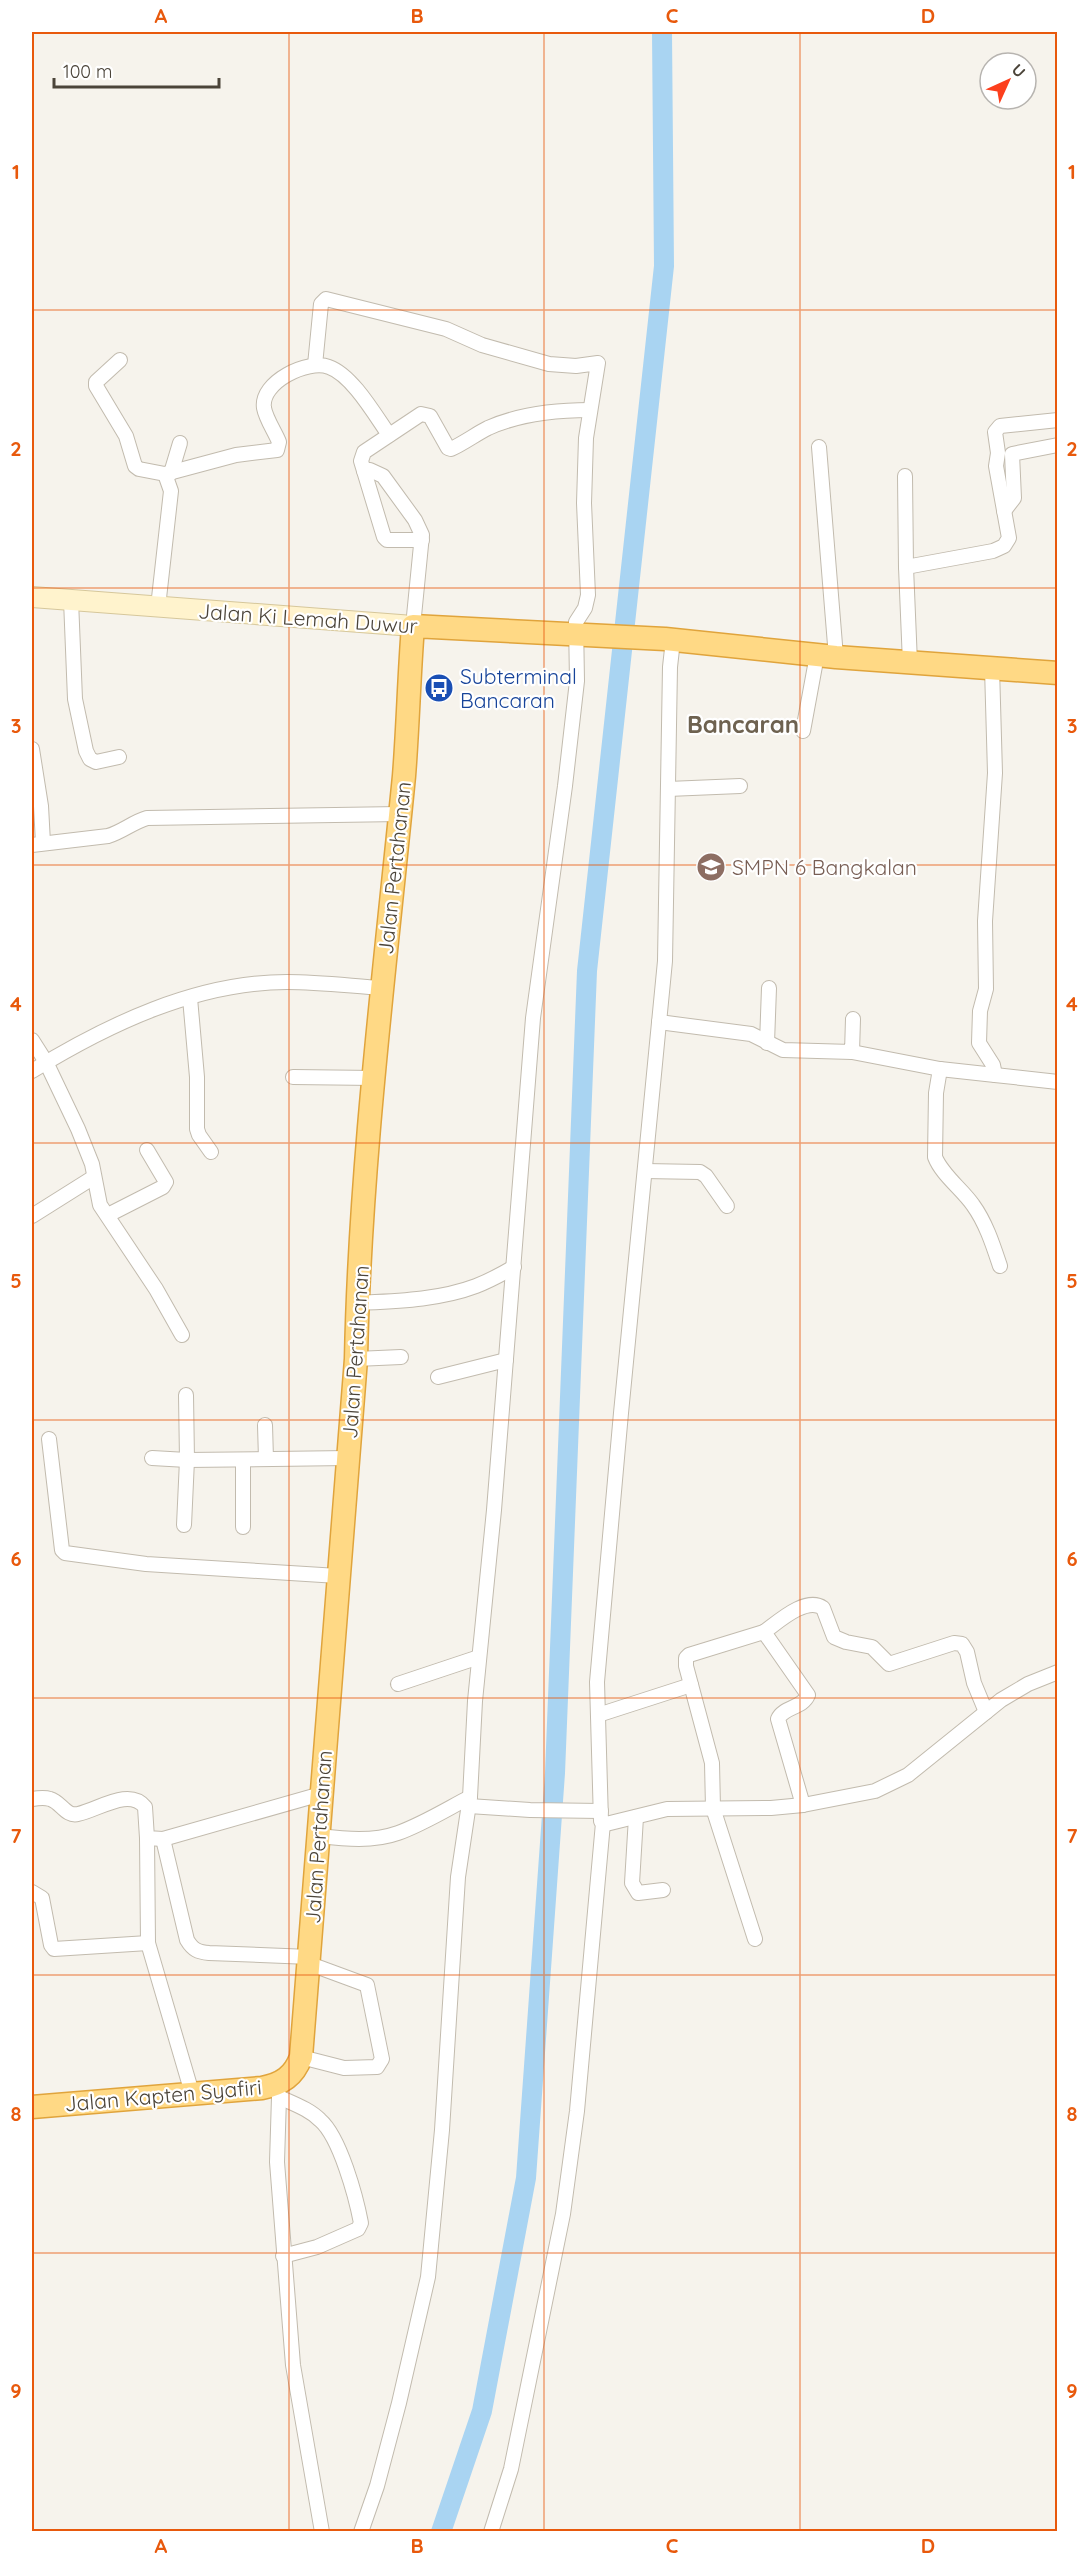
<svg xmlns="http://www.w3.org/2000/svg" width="1089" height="2563" font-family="Quicksand,sans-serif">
	<rect width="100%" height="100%" fill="#f6f3ec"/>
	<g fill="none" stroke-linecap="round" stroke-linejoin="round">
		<polyline stroke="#a9d4f2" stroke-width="20" points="441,2532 482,2411 526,2178 555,1773 587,971 664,266 662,32"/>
		<g stroke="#c2bbae" stroke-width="16">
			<g id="minor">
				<polyline points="120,360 96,382 96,386 126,436 135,466 139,469 165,474 171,491 158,607"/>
				<polyline points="315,365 321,304 326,299 446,329 482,345 549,364 576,366 598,363 586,438 584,503 588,595 585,608 576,622 577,681 565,786 533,1018 494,1510 475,1701 470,1797 458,1877 442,2130 428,2277 399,2403 377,2486 361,2532"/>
				<polyline points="819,447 836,657"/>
				<polyline points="364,471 370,470 383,476 415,520 422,535 413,626"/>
				<polyline points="171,473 180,443"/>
				<path d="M 165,474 L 236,455 L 277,450 L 279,442 C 275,432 266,419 264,408 C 260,382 308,359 329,367 C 352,375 375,415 389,435"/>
				<polyline points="905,476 906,567"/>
				<polyline points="1004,511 1014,498 1012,454 1058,445"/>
				<path d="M 422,540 L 387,540 L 384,537 L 361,461 L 364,452 L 421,414 L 430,416 L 448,448 L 451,449 C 464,443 476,434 488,428 C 519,414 556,410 590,410"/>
				<polyline points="71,600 75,699 86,751 90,759 96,762 119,757"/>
				<polyline points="673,640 670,667 665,961 621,1413 597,1682 601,1821 606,1824 667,1809 771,1808 803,1805 875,1791 908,1775 1001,1700 1028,1684 1058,1672"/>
				<polyline points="910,663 906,567 993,551 1004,546 1009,538 996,466 998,453 995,432 1000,426 1058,420"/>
				<polyline points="803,731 817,655"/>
				<polyline points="32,749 41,806 43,843"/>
				<polyline points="668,789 740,786"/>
				<path d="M 32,845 L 108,836 C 122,832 133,822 147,818 L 400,814"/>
				<polyline points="190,998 197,1077 197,1129 199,1135 211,1152"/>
				<polyline points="659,1022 751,1034 783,1050 852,1052 853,1019"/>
				<polyline points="32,1040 46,1062 78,1129 92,1164 100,1205 156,1289 182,1335"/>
				<polyline points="767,1043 769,988"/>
				<polyline points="852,1052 940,1069 995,1075 993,1065 979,1043 980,1011 986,989 985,921 995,773 992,668"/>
				<path d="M 940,1069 L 936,1093 L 935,1157 C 942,1175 962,1189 973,1205 C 986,1223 993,1245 1000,1266"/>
				<path d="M 32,1071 C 107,1025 196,982 287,982 C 319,982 351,986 382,988"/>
				<polyline points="995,1075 1058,1082"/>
				<polyline points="293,1077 374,1078"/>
				<polyline points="645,1171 700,1172 706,1176 727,1206"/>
				<polyline points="108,1215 163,1187 166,1182 147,1150"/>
				<polyline points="32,1216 94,1177"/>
				<path d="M 357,1303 C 397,1301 439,1300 476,1286 C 489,1281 502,1274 514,1267"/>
				<polyline points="356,1359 401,1357"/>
				<polyline points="438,1377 506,1360"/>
				<polyline points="265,1425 266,1459"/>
				<polyline points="49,1439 62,1550 65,1553 146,1564 338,1576"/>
				<polyline points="152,1458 187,1460 348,1458"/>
				<polyline points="184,1525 187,1460 186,1395"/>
				<polyline points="243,1527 243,1460"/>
				<path d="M 764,1632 C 778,1622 806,1596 823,1608 L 834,1637 L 846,1642 L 872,1647 L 889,1664 L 954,1643 L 962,1644 L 967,1652 L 974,1683 L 986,1712"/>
				<polyline points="398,1684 479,1657"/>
				<polyline points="598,1715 691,1685"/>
				<path d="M 32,1799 C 38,1798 44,1797 50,1799 C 61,1802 66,1817 78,1814 C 98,1810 129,1787 145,1807 L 147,1838 L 163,1839 L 321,1794"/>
				<polyline points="469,1806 530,1810 601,1811"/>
				<polyline points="636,1817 632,1883 638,1893 663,1890"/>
				<path d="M 319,1836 C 345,1839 373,1842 398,1833 C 423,1824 447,1809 470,1797"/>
				<polyline points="147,1838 148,1943 192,2093"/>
				<path d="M 163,1839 L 187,1940 C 193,1950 198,1952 209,1953 L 310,1957"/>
				<polyline points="32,1892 42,1898 51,1945 54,1949 148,1943"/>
				<path d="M 755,1939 L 713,1808 L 712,1763 L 686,1666 L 686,1658 L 689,1655 L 764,1632 L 808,1695 C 803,1708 783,1707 778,1719 L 803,1805"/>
				<polyline points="301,2057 344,2068 377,2067 382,2059 367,1985 310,1964"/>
				<polyline points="277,2085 279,2097 277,2162 293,2365 322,2532"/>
				<path d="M 279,2097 C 294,2104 309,2109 320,2120 C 340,2137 356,2197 361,2223 L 358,2229 L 317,2247 L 283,2256"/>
				<polyline points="491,2532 511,2469 563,2214 577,2111 603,1823"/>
			</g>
		</g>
		<g stroke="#d6c79b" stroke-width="22">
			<polyline id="secondary" points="32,597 413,626"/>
		</g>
		<g stroke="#e0a43c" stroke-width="25">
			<path id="trunk" d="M 32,2107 L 262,2088 C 282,2084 294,2076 301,2057 L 356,1359 C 360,1165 385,969 404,776 C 408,726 409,676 413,626 L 665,639 L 836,657 L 1058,673"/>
		</g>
		<use href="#minor" stroke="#fff" stroke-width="14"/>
		<use href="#secondary" stroke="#fff3cd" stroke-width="20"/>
		<use href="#trunk" stroke="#ffd985" stroke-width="22"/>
	</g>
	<path fill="none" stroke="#e8590c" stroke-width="1.5" stroke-opacity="0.55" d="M 289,32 L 289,2532M 544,32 L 544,2532M 800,32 L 800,2532M 32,310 L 1058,310M 32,588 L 1058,588M 32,865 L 1058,865M 32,1143 L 1058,1143M 32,1420 L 1058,1420M 32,1698 L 1058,1698M 32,1975 L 1058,1975M 32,2253 L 1058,2253"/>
	<defs>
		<g id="bus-disc" transform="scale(1.5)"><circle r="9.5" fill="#1a4fb4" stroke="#fff"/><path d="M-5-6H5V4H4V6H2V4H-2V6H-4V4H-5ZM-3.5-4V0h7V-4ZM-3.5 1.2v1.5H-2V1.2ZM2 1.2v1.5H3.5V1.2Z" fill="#fff"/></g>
		<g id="school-disc" transform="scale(1.5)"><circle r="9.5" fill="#8d6e63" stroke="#fff"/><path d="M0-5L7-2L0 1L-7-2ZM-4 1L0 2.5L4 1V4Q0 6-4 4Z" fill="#fff"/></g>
	</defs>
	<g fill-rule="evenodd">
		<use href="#bus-disc" x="439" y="688"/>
		<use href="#school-disc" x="711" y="867"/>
	</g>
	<g text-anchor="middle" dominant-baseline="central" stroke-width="4.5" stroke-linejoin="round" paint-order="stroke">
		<g font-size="21" fill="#4b4439" stroke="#fff">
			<text transform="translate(308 618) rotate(4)">Jalan Ki Lemah Duwur</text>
			<text transform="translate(394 868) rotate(-84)">Jalan Pertahanan</text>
			<text transform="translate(355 1352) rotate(-86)">Jalan Pertahanan</text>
			<text transform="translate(318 1837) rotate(-86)">Jalan Pertahanan</text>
			<text transform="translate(163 2095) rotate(-5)">Jalan Kapten Syafiri</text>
		</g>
		<g font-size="21" fill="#164399" stroke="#fff" text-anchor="start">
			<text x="460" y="676">Subterminal<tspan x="460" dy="24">Bancaran</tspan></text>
		</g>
		<g font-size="21" fill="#785e54" stroke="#fff" text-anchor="start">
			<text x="732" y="867">SMPN 6 Bangkalan</text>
		</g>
		<g font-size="24" font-weight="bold" fill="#6e6250" stroke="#fff">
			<text x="743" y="724">Bancaran</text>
		</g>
	</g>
	<rect width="1089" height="2563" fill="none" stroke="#ffffff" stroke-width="66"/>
	<g transform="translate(1008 81) rotate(45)"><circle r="28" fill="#ffffff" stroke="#b7b4b0" stroke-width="1.5"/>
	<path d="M0-4.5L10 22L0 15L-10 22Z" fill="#fc3f1d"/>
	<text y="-9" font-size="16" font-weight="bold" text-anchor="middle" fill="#4b4439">U</text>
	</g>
	<path d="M54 78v9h165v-9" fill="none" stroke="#4b4439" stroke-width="3"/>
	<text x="63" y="78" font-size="18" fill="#4b4439" stroke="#ffffff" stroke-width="4.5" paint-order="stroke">100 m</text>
	<rect x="33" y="33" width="1023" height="2497" fill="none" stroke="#e8590c" stroke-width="2"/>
	<g font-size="20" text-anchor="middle" font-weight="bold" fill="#e8590c">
		<text x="161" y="23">A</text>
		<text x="417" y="23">B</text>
		<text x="672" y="23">C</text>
		<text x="928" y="23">D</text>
		<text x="16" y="179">1</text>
		<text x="1072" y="179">1</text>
		<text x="16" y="456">2</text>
		<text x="1072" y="456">2</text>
		<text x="16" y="733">3</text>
		<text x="1072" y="733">3</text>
		<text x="16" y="1011">4</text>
		<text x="1072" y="1011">4</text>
		<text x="16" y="1288">5</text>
		<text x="1072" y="1288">5</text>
		<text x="16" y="1566">6</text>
		<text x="1072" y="1566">6</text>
		<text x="16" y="1843">7</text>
		<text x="1072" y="1843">7</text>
		<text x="16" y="2121">8</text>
		<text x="1072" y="2121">8</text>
		<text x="16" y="2398">9</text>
		<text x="1072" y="2398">9</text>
		<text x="161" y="2553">A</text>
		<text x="417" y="2553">B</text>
		<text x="672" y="2553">C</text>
		<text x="928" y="2553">D</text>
	</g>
</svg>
